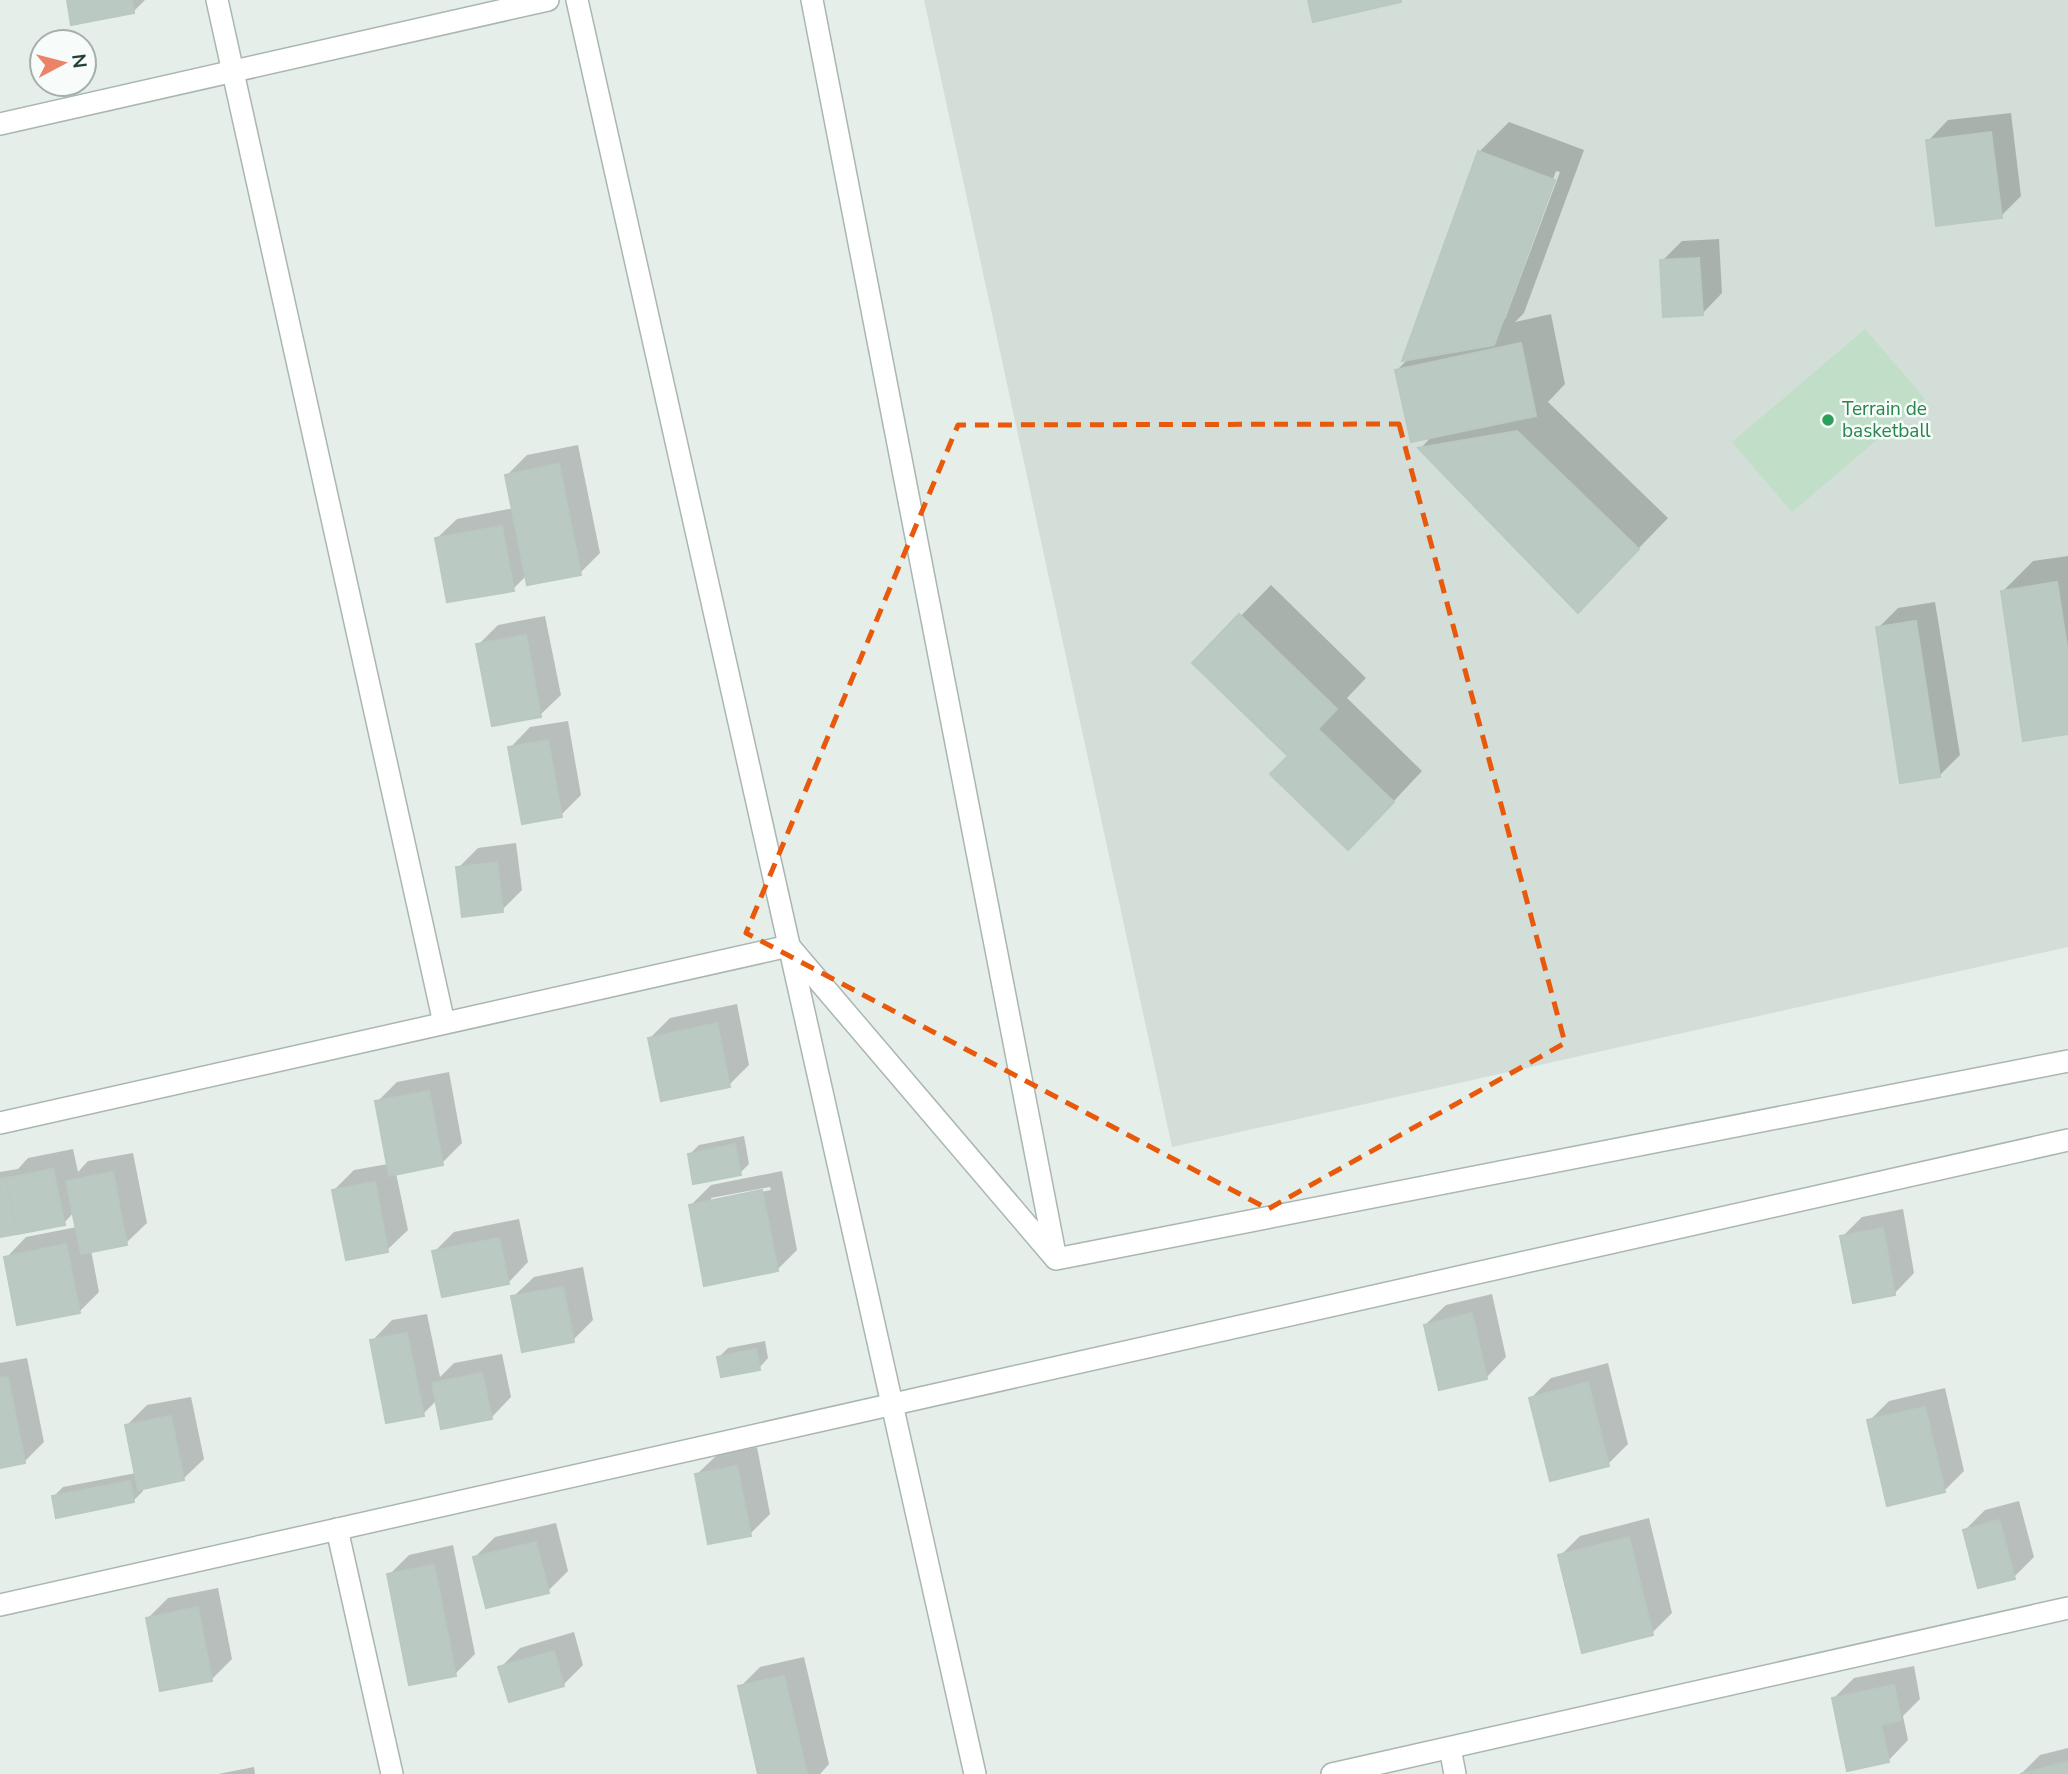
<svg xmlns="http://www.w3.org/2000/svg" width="2068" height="1774" font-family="'Nunito Sans',sans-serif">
	<rect width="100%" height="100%" fill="#e6eeea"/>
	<polygon fill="#d4ded9" points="924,0 2068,0 2068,947 1172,1147"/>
	<polygon fill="#c1dec8" points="1865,329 1925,399 1792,512 1732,442"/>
	<g fill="#0003" fill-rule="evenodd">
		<polygon points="68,0 145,0 134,11"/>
		<polygon points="2011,113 2021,196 2001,216 1928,141 1948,120"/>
		<path d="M 1509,122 L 1584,150 L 1524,313 L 1515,322 L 1551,314 L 1565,384 L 1548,402 L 1668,518 L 1608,580 L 1421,448 L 1432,436 L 1397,370 L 1410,357 L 1479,152 ZM 1556,171 L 1560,172 L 1505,319 L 1502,319 Z"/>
		<polygon points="1719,239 1722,293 1702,314 1662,261 1682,241"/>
		<polygon points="578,445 600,553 580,573 527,575 513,589 436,539 457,519 514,508 507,475 527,455"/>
		<polygon points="2068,556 2068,732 2003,591 2033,561"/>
		<polygon points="1271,585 1366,678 1347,698 1422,771 1378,818 1291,755 1195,663"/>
		<polygon points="1935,602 1960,755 1939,776 1878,628 1898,608"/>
		<polygon points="545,616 561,695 540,715 478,645 498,625"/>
		<polygon points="568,721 581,795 561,815 510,748 530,727"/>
		<polygon points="516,843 522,890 502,910 458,868 478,848"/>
		<polygon points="737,1004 749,1065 729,1085 650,1038 670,1018"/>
		<polygon points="449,1072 462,1143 442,1163 396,1173 408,1230 387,1250 334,1190 354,1170 388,1164 377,1102 397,1082"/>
		<polygon points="744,1136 749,1164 740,1173 689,1155 699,1145"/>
		<polygon points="73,1149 78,1172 88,1161 133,1153 147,1223 126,1243 91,1250 99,1292 79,1312 6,1258 26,1237 77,1227 74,1212 64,1223 0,1235 0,1172 18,1169 28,1158"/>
		<path d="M 782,1171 L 797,1250 L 777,1270 L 691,1205 L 711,1185 ZM 770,1187 L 771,1190 L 711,1202 L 711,1198 Z"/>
		<polygon points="1903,1209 1914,1273 1894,1294 1842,1237 1862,1217"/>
		<polygon points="519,1219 528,1262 508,1283 434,1252 454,1232"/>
		<polygon points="583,1267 593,1320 573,1340 513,1297 534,1277"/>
		<polygon points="1492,1294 1506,1357 1486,1378 1425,1325 1446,1305"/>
		<polygon points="427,1314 440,1377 454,1363 502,1354 511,1397 491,1418 437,1400 423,1414 372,1341 392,1320"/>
		<polygon points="765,1341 768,1358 759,1368 719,1357 728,1348"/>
		<polygon points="27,1358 44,1442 24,1462 0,1467 0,1363"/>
		<polygon points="1608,1363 1628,1444 1608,1464 1531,1398 1551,1378"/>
		<polygon points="1945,1388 1964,1471 1944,1491 1869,1421 1889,1401"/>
		<polygon points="191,1397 204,1459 183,1479 142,1488 143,1491 133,1501 53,1497 63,1487 136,1473 127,1425 147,1405"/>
		<polygon points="757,1447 770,1514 750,1534 696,1475 717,1455"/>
		<polygon points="2019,1501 2034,1557 2014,1577 1965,1530 1985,1510"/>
		<polygon points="1649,1518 1672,1613 1652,1633 1560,1556 1580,1536"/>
		<polygon points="556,1523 568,1571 548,1591 475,1557 495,1537"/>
		<polygon points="453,1545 475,1654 455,1674 389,1575 409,1555"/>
		<polygon points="218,1588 232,1659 212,1679 148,1618 168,1598"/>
		<polygon points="574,1632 583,1665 563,1685 500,1668 520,1648"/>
		<polygon points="804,1657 829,1764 820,1774 760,1774 740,1687 760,1667"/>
		<polygon points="1914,1666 1920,1699 1903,1716 1908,1740 1888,1761 1834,1698 1854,1678"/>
		<polygon points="2068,1748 2068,1774 2021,1774 2040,1755"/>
		<polygon points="254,1767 255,1774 218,1774"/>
	</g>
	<g fill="#bbc9c3" stroke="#b9c8c1" stroke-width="2">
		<polygon points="67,0 132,0 134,13 71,25"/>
		<polygon points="1308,0 1401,0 1401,2 1313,22"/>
		<polygon points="1991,132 2002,218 1936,226 1926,140"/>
		<polygon points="1478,151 1555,180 1494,345 1402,361"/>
		<polygon points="1699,258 1703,315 1663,317 1660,260"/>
		<polygon points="1521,343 1536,416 1411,442 1395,370"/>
		<polygon points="1517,431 1639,549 1578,613 1418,448"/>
		<polygon points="559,464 581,575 527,585 505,475"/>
		<polygon points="502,526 514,591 447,602 435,538"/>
		<polygon points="2057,582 2068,653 2068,734 2023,741 2001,591"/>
		<polygon points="1239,614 1337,709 1318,729 1394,802 1348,850 1270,774 1288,756 1192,663"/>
		<polygon points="1916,621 1940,777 1900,783 1876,627"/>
		<polygon points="526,635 541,717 492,726 476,644"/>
		<polygon points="548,740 562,817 522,824 508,747"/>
		<polygon points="497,862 503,912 462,917 456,867"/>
		<polygon points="717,1023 730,1087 661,1101 648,1038"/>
		<polygon points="429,1091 443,1165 389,1176 375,1101"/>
		<polygon points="735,1144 741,1175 693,1184 688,1154"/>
		<polygon points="53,1169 65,1225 17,1234 6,1178"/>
		<polygon points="113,1172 127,1245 81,1254 66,1181"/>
		<polygon points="6,1178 17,1234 0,1237 0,1179"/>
		<polygon points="375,1182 388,1252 346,1260 332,1190"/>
		<polygon points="762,1190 778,1271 704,1286 689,1205"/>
		<polygon points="1883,1228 1895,1295 1853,1303 1840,1236"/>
		<polygon points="499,1238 509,1284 442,1297 432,1251"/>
		<polygon points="66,1244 80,1313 17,1325 4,1257"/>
		<polygon points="563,1287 574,1342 522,1352 511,1296"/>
		<polygon points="1472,1313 1487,1379 1439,1390 1424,1325"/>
		<polygon points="407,1333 424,1416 386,1423 370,1340"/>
		<polygon points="756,1349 760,1370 721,1377 717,1357"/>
		<polygon points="482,1373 492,1419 441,1429 432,1383"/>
		<polygon points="8,1377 25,1463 0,1468 0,1378"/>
		<polygon points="1588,1382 1609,1466 1550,1481 1529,1398"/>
		<polygon points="1925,1407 1945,1492 1887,1506 1867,1420"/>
		<polygon points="171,1416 184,1480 138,1490 125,1425"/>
		<polygon points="737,1466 751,1536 708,1544 695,1474"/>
		<polygon points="130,1481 134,1502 56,1518 52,1496"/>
		<polygon points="1999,1520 2015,1579 1978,1588 1963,1530"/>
		<polygon points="1629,1537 1653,1635 1582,1653 1558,1555"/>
		<polygon points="536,1542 549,1593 486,1608 473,1557"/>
		<polygon points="434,1565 456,1676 409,1685 387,1574"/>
		<polygon points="198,1607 212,1681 160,1691 146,1618"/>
		<polygon points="554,1651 564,1686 509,1702 498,1667"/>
		<polygon points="784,1676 807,1774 758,1774 738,1686"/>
		<polygon points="1894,1685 1901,1720 1881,1725 1889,1762 1847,1771 1832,1698"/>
		<polygon points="2068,1762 2068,1774 2058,1774 2055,1765"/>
		<polygon points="2055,1765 2058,1774 2020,1774"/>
	</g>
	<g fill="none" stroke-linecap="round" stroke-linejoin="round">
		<g stroke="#a9b6b1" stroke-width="24">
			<g id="minor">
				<polyline points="217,0 444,1023"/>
				<polyline points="577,0 975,1774"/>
				<polyline points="812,0 1056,1259 2068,1061"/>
				<polyline points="0,124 548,0"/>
				<polyline points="0,1123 789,946 1055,1258"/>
				<polyline points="337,1529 392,1774"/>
				<polyline points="0,1605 2068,1140"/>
				<polyline points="1450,1748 1455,1774"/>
				<polyline points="1332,1774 2068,1608"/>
			</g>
		</g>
		<use href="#minor" stroke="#fff" stroke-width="21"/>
	</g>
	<path fill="none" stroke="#e8590c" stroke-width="5" stroke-dasharray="14 9" stroke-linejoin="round" d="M 1399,424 L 1565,1043 L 1268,1209 L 746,933 L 958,425 Z"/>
	<circle fill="#2e9e5b" stroke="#f7fbf9" stroke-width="2.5" cx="1828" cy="420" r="7"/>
	<g text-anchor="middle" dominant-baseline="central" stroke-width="5" stroke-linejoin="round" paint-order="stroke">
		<g font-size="19" fill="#27864d" stroke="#f7fbf9" text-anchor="start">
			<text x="1842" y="409">Terrain de<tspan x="1842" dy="22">basketball</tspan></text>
		</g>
	</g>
	<g transform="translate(63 63) rotate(83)"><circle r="33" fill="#f7fbf9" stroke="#a3b0ac" stroke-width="2"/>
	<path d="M0-5L12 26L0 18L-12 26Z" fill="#eb8368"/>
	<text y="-10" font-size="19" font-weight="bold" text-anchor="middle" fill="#264038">N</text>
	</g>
</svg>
